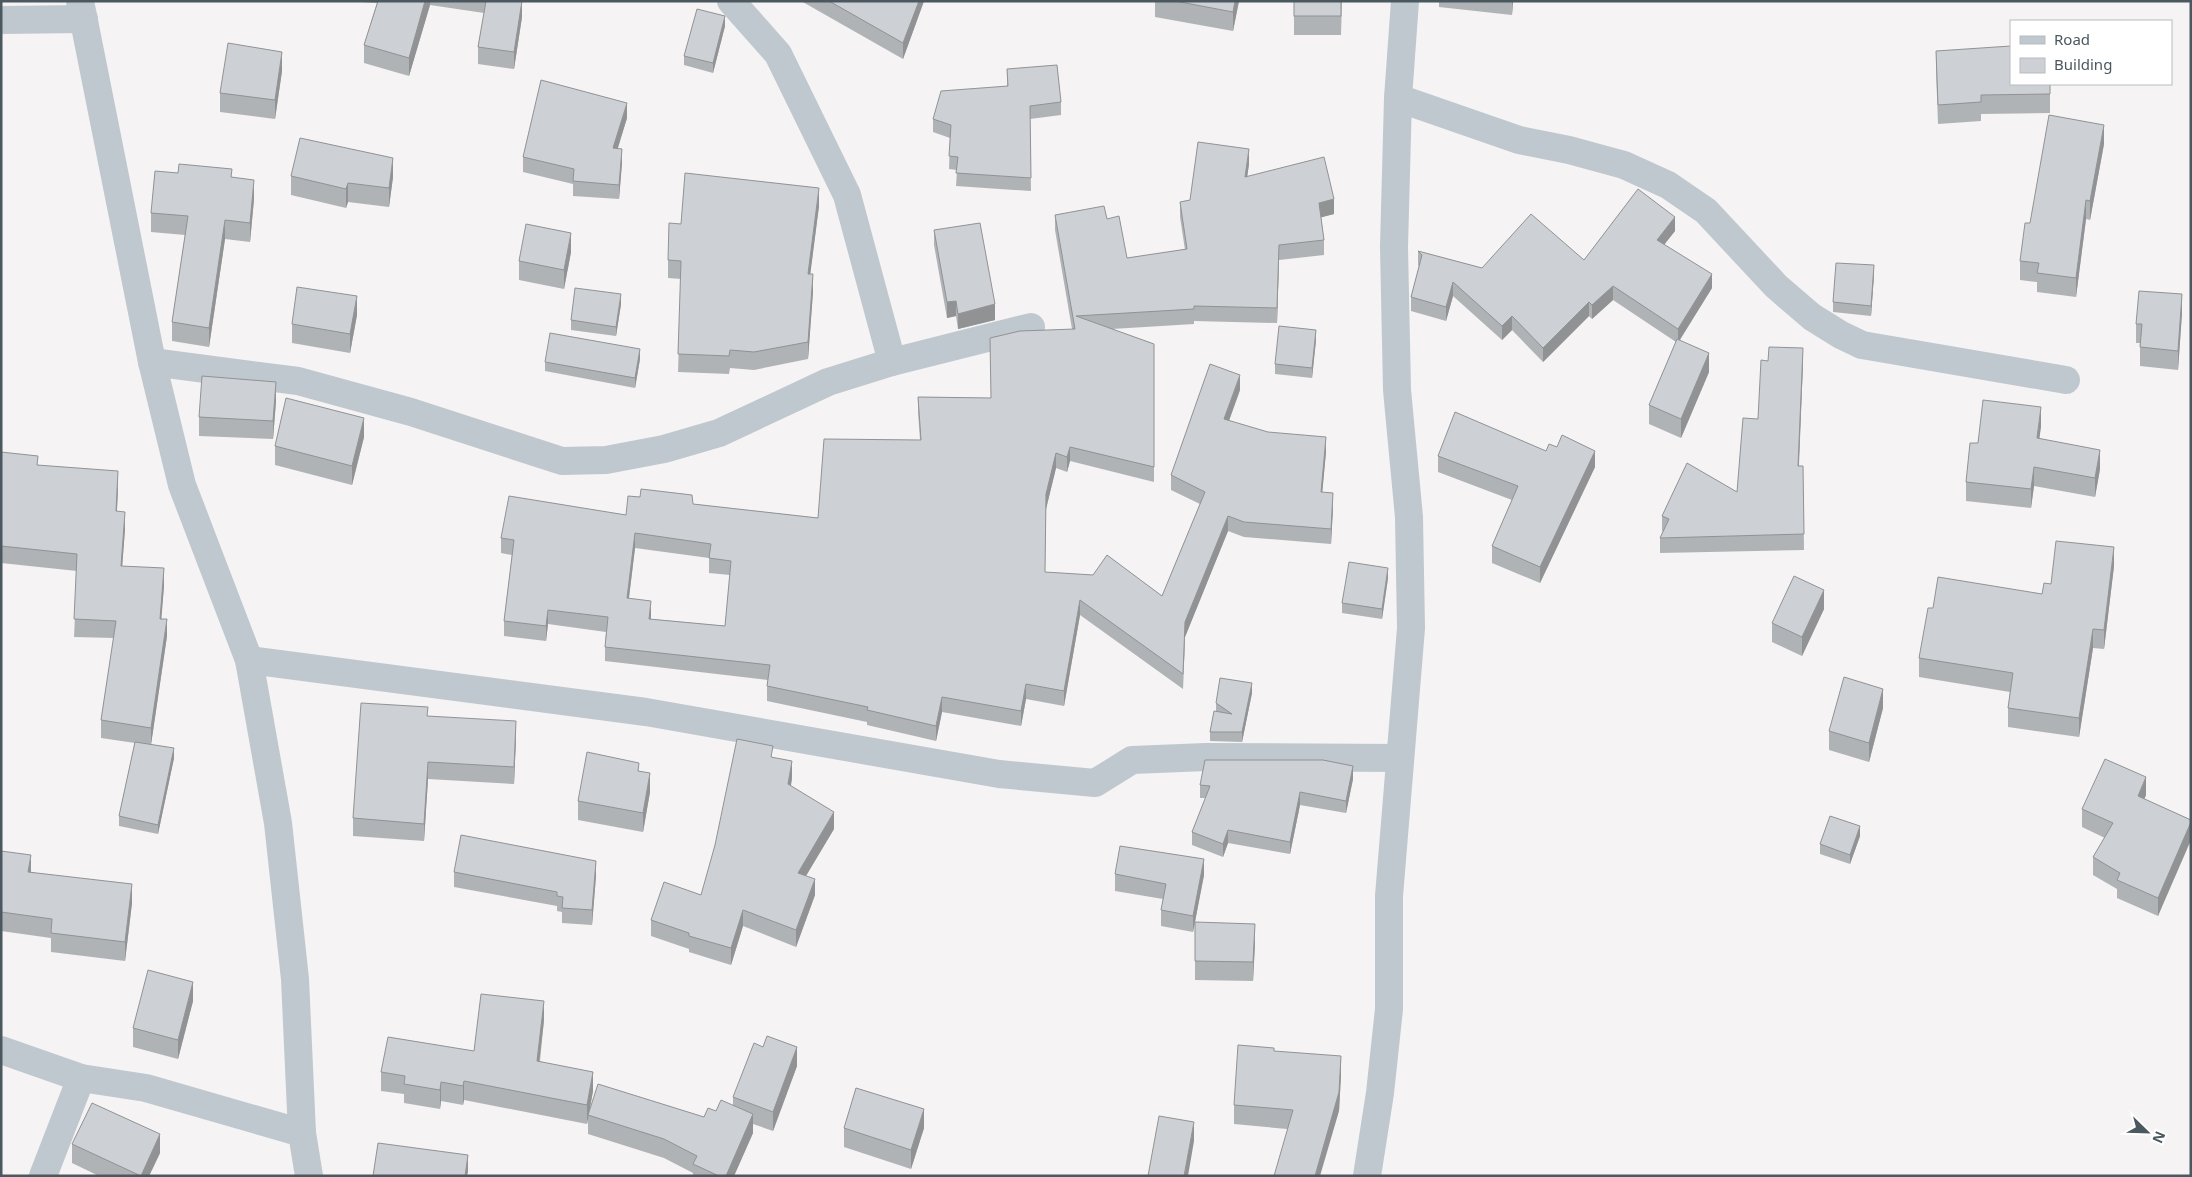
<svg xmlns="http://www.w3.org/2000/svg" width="2192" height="1177" font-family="'Noto Sans',sans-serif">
	<rect width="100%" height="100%" fill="#f5f3f3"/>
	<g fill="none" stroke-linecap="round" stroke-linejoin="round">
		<g stroke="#bfc8ce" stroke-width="28">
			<polyline points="80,1 152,362 182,485 249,660 278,823 295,979 302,1133 309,1176"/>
			<polyline points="731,1 778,54 847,195 892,362"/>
			<polyline points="1,20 84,19"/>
			<polyline points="1398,98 1519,140 1569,150 1624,165 1668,185 1706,211 1776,286 1812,317 1841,335 1862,345 2066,380"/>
			<polyline points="152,362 298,381 411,412 562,461 606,460 664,449 719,433 828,382 892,362 1031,327"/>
			<polyline points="249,660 646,712 999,774 1095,783 1132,760 1206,757 1400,758"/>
			<polyline points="1,1050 81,1078 146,1088 302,1133"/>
			<polyline points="43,1176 81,1078"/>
			<polyline points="1367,1176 1380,1093 1389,1009 1389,896 1411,628 1409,517 1397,390 1394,247 1398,98 1405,1"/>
		</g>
	</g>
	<g fill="#b0b3b6" fill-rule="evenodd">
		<polygon points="346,1 522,1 522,17 514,69 478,64 478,47 484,13 430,5 409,76 364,63 364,45 377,3"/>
		<polygon points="801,1 924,1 903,59"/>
		<polygon points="1155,1 1239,1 1233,31 1155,17"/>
		<polygon points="1294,1 1342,1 1341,35 1294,35"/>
		<polygon points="1439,1 1513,1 1512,15 1439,7"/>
		<polygon points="725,26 713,73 684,65 684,56"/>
		<polygon points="1936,51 2050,94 2050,113 1981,114 1981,121 1938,124 1936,70"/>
		<polygon points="1007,69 1061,102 1061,115 1030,119 1031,191 956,186 957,170 949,169 950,138 933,132 933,119 1007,86"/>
		<polygon points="282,71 275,119 220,112 220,93"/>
		<polygon points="627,118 618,148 622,163 619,199 573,196 573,184 523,172 523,157"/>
		<polygon points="2104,144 2090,220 2086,219 2076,297 2037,292 2037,282 2020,280 2020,261 2030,223"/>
		<path d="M 1249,164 L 1247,177 L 1334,214 L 1321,217 L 1324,240 L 1324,255 L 1279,260 L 1277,323 L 1194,321 L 1194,324 L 1112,329 L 1154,344 L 1154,482 L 1070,461 L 1067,472 L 1056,468 L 1046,509 L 1045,572 L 1162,596 L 1200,504 L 1171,490 L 1171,475 L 1240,390 L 1229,421 L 1326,452 L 1322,492 L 1333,508 L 1331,544 L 1244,537 L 1228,531 L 1185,637 L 1183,689 L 1080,615 L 1064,706 L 1026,699 L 1021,726 L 942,712 L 936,741 L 867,725 L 867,722 L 767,701 L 767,686 L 768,680 L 605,661 L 605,647 L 606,632 L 548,624 L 546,641 L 504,636 L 504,621 L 512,555 L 501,553 L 501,538 L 626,515 L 693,504 L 818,518 L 920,440 L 918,412 L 918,397 L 991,398 L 1072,329 L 1055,230 L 1055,215 L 1107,219 L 1127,258 L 1185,250 L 1180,217 L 1180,202 L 1190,200 ZM 635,548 L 709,558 L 709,573 L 730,575 L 725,626 L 651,619 L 651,616 L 629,598 Z"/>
		<polygon points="291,176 393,177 389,207 348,202 346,208 291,195"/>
		<polygon points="232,178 254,199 250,242 225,239 209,347 172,341 172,322 185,235 151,232 151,213"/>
		<polygon points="819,206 810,274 813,292 808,359 754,370 730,368 729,374 678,372 681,279 668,278 668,260 681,224"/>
		<polygon points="934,230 995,320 958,329 956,316 947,318 934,245"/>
		<polygon points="1675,231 1664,244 1712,288 1679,340 1709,372 1681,438 1649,424 1649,405 1676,342 1613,300 1592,319 1589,316 1543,362 1512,330 1502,340 1453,296 1446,321 1411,311 1411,297 1419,266 1418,265 1418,251 1482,268 1584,260"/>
		<polygon points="571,252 564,289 519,280 519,261"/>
		<polygon points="1874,275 1871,316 1833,312 1833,302"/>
		<polygon points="621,304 616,336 571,330 571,320"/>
		<polygon points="2182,313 2178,370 2140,366 2140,343 2136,343 2136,324"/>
		<polygon points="357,315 350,353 292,343 292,324"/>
		<polygon points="1316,340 1312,378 1275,374 1275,364"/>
		<polygon points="640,359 635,388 545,371 545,362"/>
		<polygon points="1803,363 1799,466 1803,466 1804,550 1660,553 1660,538 1663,531 1662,531 1662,516 1737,492"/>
		<polygon points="276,401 273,439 199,436 199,417"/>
		<polygon points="2041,426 2039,439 2100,469 2095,497 2034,486 2031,508 1966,501 1966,482 1978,443"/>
		<polygon points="364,437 352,485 275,465 275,446"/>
		<polygon points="1557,447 1595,467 1540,583 1492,563 1492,546 1512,500 1438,472 1438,456 1546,451"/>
		<polygon points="1,452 38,465 118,488 117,511 125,529 122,566 164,586 161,619 167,636 151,744 174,758 158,834 119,826 119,816 135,743 101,738 101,720 114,638 74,637 77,571 1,563"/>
		<polygon points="2114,566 2104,649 2093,648 2079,737 2008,727 2008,708 2010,692 1919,677 1919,658 1933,608 2042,594 2051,584"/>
		<polygon points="1388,578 1382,619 1342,613 1342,603"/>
		<polygon points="1824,609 1802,656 1772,642 1772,623"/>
		<polygon points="1252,693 1242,742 1210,741 1210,732 1216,711 1216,703"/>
		<polygon points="1883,708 1869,762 1829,750 1829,731"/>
		<polygon points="428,716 516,738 514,784 428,779 424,841 353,836 353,818"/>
		<polygon points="773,758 792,778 791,786 834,829 806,876 815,895 796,947 743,926 731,965 689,952 689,949 651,936 651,920 701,895"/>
		<polygon points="639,771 650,792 643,832 578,820 578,801"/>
		<polygon points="1353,779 1346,813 1300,805 1290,854 1228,843 1223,857 1192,845 1192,832 1206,798 1200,798 1200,785"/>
		<polygon points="2146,795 2144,799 2191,820 2158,916 2117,898 2117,889 2093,875 2093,857 2105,838 2082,827 2082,809"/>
		<polygon points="1860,836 1850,864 1820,854 1820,844"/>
		<polygon points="1,851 31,872 132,903 125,961 51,952 51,938 1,931"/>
		<polygon points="454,872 596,876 592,925 562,923 562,912 557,911 557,906 454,887"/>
		<polygon points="1115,874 1204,875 1193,932 1161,926 1161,910 1163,899 1115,891"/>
		<polygon points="1195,922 1255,943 1253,981 1195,980"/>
		<polygon points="193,1001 178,1059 133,1047 133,1028"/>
		<polygon points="544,1020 540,1061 593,1091 589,1113 704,1117 716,1111 733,1105 733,1097 797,1066 773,1131 753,1124 753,1133 734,1176 693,1176 693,1173 664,1158 588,1134 588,1117 587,1124 464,1100 463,1105 441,1101 440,1109 404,1103 404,1094 381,1091 381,1072 474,1051"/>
		<polygon points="1274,1051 1341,1075 1339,1111 1287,1129 1234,1124 1234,1105"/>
		<polygon points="844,1128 924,1128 911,1169 844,1147"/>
		<polygon points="72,1144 160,1153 149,1176 99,1176 72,1163"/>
	</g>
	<g fill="#909294">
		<polygon points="425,1 430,1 430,5 409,76 409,58"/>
		<polygon points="522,1 522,17 514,69 514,52"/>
		<polygon points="919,1 924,1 903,59 903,43"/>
		<polygon points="1235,1 1239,1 1233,31 1233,12"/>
		<polygon points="1512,1 1513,1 1512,15"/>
		<polygon points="725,16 725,26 713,73 713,63"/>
		<polygon points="282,52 282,71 275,119 275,100"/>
		<polygon points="627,103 627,118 613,163 613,148"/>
		<polygon points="2104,125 2104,144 2090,220 2090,201"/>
		<polygon points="622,149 622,163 619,199 619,185"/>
		<polygon points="1249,149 1249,164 1245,192 1245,177"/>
		<polygon points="393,158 393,177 389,207 389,188"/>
		<polygon points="254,180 254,199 250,242 250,223"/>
		<polygon points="348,183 348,202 346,208 346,189"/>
		<polygon points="819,188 819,206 808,292 808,274"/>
		<polygon points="1334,199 1334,214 1319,218 1319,203"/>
		<polygon points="2086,200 2086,219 2076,297 2076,278"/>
		<polygon points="1675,217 1675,231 1657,254 1657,240"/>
		<polygon points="225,220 225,239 209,347 209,328"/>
		<polygon points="571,233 571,252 564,289 564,270"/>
		<polygon points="1279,245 1279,260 1277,323 1277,308"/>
		<polygon points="1874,265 1874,275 1871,316 1871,306"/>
		<polygon points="813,274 813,292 808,359 808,342"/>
		<polygon points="1712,274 1712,288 1678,343 1678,329"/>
		<polygon points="1453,282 1453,296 1446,321 1446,307"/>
		<polygon points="1613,286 1613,300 1592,319 1592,305"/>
		<polygon points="621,294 621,304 616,336 616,327"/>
		<polygon points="2182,294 2182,313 2178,370 2178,351"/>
		<polygon points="357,296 357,315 350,353 350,334"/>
		<polygon points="956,301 956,316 947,318 947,302"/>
		<polygon points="1589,302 1589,316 1543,362 1543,348"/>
		<polygon points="995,304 995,320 958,329 958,314"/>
		<polygon points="1512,316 1512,330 1502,340 1502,326"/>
		<polygon points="1316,330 1316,340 1312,378 1312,368"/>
		<polygon points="1803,348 1803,363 1798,482 1798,466"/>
		<polygon points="640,349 640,359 635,388 635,378"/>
		<polygon points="1709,353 1709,372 1681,438 1681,419"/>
		<polygon points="1240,375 1240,390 1224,434 1224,419"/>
		<polygon points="276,382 276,401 273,439 273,421"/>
		<polygon points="2041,407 2041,426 2037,457 2037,438"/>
		<polygon points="364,418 364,437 352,485 352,466"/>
		<polygon points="1326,437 1326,452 1321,507 1321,492"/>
		<polygon points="1070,447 1070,461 1067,472 1067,457"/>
		<polygon points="2100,450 2100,469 2095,497 2095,478"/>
		<polygon points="1595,451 1595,467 1540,583 1540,567"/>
		<polygon points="1056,453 1056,468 1046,509 1046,494"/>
		<polygon points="2034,467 2034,486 2031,508 2031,489"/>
		<polygon points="118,471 118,488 116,529 116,511"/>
		<polygon points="1333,493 1333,508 1331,544 1331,529"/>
		<polygon points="125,512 125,529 121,583 121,566"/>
		<polygon points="1228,516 1228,531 1185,637 1183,689 1185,622"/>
		<polygon points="635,533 635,548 627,613 627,598"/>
		<polygon points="2114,547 2114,566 2104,649 2104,630"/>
		<polygon points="164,568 164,586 160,636 160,619"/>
		<polygon points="1388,568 1388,578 1382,619 1382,609"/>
		<polygon points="1824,590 1824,609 1802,656 1802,637"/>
		<polygon points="1080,600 1080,615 1064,706 1064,691"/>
		<polygon points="651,601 651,616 649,634 649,619"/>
		<polygon points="548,610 548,624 546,641 546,626"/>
		<polygon points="167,619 167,636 151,745 151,728"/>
		<polygon points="2093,629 2093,648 2079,737 2079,718"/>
		<polygon points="1252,683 1252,693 1242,742 1242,732"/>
		<polygon points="1026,684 1026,699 1021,726 1021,711"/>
		<polygon points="1883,689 1883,708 1869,762 1869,743"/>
		<polygon points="942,697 942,712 936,741 936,726"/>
		<polygon points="516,721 516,738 514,784 514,767"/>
		<polygon points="174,748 174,758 158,834 158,825"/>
		<polygon points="792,761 792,778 788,801 788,784"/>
		<polygon points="428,762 428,779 424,841 424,824"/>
		<polygon points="1353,766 1353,779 1346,813 1346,801"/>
		<polygon points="650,773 650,792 643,832 643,813"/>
		<polygon points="2146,777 2146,795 2138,815 2138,796"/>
		<polygon points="1300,792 1300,805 1290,854 1290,842"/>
		<polygon points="834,812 834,829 798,889 798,873"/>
		<polygon points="2191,822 2191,840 2158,916 2158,898"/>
		<polygon points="1860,826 1860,836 1850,864 1850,855"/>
		<polygon points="1228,830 1228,843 1223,857 1223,844"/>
		<polygon points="31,855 31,874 28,872"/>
		<polygon points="1204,859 1204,875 1193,932 1193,916"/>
		<polygon points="596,861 596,876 592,925 592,910"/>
		<polygon points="815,879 815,895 796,947 796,930"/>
		<polygon points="132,884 132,903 125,961 125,942"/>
		<polygon points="743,910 743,926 731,965 731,948"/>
		<polygon points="1255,924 1255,943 1253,981 1253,962"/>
		<polygon points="193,982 193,1001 178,1059 178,1040"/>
		<polygon points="544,1001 544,1020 537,1080 537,1061"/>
		<polygon points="797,1047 797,1066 773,1131 773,1112"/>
		<polygon points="1341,1056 1341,1075 1339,1111 1320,1176 1315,1176"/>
		<polygon points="593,1072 593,1091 587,1124 587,1105"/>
		<polygon points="464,1081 464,1100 463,1105 463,1086"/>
		<polygon points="441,1082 441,1101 440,1109 440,1090"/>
		<polygon points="924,1109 924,1128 911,1169 911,1150"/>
		<polygon points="753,1114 753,1133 734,1176 726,1176"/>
		<polygon points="1194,1122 1194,1141 1188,1176 1184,1176"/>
		<polygon points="160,1134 160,1153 149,1176 141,1176"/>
		<polygon points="468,1155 468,1172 467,1176 465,1176"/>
	</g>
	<g fill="#cdd0d4" stroke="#909294" fill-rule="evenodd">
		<polygon points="378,1 425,1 409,58 364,45"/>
		<polygon points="486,1 522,1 514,52 478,47"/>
		<polygon points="829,1 919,1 903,43"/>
		<polygon points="1175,1 1235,1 1233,12"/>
		<rect x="1294" y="1" width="47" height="15"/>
		<polygon points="697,9 725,16 713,63 684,56"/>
		<polygon points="228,43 282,52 275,100 220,93"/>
		<polygon points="2011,46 2011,84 2050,84 2050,94 1981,95 1981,102 1938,105 1936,51"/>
		<polygon points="1057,65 1061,102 1030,106 1031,178 956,173 958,157 949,156 951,125 933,119 941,91 1008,86 1007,69"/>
		<polygon points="541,80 627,103 613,148 622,149 619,185 573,181 574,169 523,157"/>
		<polygon points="2049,115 2104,125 2090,201 2086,200 2076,278 2037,273 2039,263 2020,261 2025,223 2030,223"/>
		<polygon points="300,138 393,158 389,188 348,183 346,189 291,176"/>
		<path d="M 1198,142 L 1249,149 L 1245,177 L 1324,157 L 1334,199 L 1319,203 L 1324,240 L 1279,245 L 1277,308 L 1194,306 L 1194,309 L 1076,316 L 1154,344 L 1154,467 L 1070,447 L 1067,457 L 1056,453 L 1046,494 L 1045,572 L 1093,575 L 1107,555 L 1162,596 L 1205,492 L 1171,475 L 1210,364 L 1240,375 L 1224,419 L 1268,432 L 1326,437 L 1321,492 L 1333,493 L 1331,529 L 1244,522 L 1228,516 L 1185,622 L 1183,674 L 1080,600 L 1064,691 L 1026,684 L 1021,711 L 942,697 L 936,726 L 867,710 L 868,707 L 767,686 L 770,665 L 605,647 L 608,617 L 548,610 L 546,626 L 504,621 L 514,540 L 501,538 L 509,496 L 626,515 L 628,496 L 640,497 L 641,489 L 692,495 L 693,504 L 818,518 L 824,439 L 921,440 L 918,397 L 991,398 L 990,338 L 1020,331 L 1075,329 L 1055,215 L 1104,206 L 1107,219 L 1119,216 L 1127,258 L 1187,249 L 1180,202 L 1190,200 ZM 635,533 L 711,544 L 709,558 L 731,561 L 725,626 L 649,619 L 651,601 L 627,598 Z"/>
		<polygon points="179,164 232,169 231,177 254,180 250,223 225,220 209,328 172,322 188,216 151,213 155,171 178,173"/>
		<polygon points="685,173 819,188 808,274 813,274 808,342 754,352 730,350 729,356 678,354 681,261 668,260 669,223 681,224"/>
		<polygon points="1638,189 1675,217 1657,240 1712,274 1678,329 1613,286 1592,305 1589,302 1543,348 1512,316 1502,326 1453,282 1446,307 1411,297 1422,255 1418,251 1482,268 1531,214 1584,260"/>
		<polygon points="980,223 995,304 958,314 956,301 947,302 934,230"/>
		<polygon points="526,224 571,233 564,270 519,261"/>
		<polygon points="1836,263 1874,265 1871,306 1833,302"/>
		<polygon points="297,287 357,296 350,334 292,324"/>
		<polygon points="575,288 621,294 616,327 571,320"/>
		<polygon points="2139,291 2182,294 2178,351 2140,347 2142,324 2136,324"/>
		<polygon points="1279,326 1316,330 1312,368 1275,364"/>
		<polygon points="550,333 640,349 635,378 545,362"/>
		<polygon points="1677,339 1709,353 1681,419 1649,405"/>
		<polygon points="1769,347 1803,348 1798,466 1803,466 1804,534 1660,538 1669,519 1662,516 1687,463 1737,492 1743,418 1758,419 1761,360 1768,361"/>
		<polygon points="202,376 276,382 273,421 199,417"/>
		<polygon points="286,398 364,418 352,466 275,446"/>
		<polygon points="1983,400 2041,407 2037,438 2100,450 2095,478 2034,467 2031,489 1966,482 1970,443 1978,443"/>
		<polygon points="1455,412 1546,451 1549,444 1557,447 1562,435 1595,451 1540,567 1492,546 1518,486 1438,456"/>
		<polygon points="1,452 38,456 37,465 118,471 116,511 125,512 121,566 164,568 160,619 167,619 151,728 101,720 116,621 74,619 77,554 1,546"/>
		<polygon points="2056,541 2114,547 2104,630 2093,629 2079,718 2008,708 2013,673 1919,658 1928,608 1933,608 1938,577 2042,594 2044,583 2051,584"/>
		<polygon points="1349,562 1388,568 1382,609 1342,603"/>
		<polygon points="1794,576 1824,590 1802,637 1772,623"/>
		<polygon points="1844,677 1883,689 1869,743 1829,731"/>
		<polygon points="1220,678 1252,683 1242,732 1210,732 1214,711 1232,714 1216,703"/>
		<polygon points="361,703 428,707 427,716 516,721 514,767 428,762 424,824 353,818"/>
		<polygon points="737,739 773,746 771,757 792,761 788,784 834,812 798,873 815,879 796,930 743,910 731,948 689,936 689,933 651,920 664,882 701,895 715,845"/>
		<polygon points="135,742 174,748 158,825 119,816"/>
		<polygon points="587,752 639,763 638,771 650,773 643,813 578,801"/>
		<polygon points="2105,759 2146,777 2138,796 2191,820 2191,822 2158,898 2117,880 2120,873 2093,857 2113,823 2082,809"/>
		<polygon points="1205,760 1323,760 1353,766 1346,801 1300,792 1290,842 1228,830 1223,844 1192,832 1210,786 1200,785"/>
		<polygon points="1830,816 1860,826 1850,855 1820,844"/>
		<polygon points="461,835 596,861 592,910 562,908 563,897 557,896 557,892 454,872"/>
		<polygon points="1120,846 1204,859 1193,916 1161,910 1166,884 1115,874"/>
		<polygon points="1,851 31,855 28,872 132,884 125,942 51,933 52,919 1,912"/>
		<polygon points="1195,922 1255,924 1253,962 1195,961"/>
		<polygon points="148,970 193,982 178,1040 133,1028"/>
		<polygon points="481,994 544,1001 537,1061 593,1072 587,1105 464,1081 463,1086 441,1082 440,1090 404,1084 405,1076 381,1072 388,1037 474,1051"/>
		<polygon points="767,1036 797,1047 773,1112 733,1097 754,1043 763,1047"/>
		<polygon points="1238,1045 1274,1048 1274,1051 1341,1056 1339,1092 1315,1176 1274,1176 1293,1110 1234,1105"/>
		<polygon points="598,1084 704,1117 708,1108 716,1111 721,1100 753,1114 726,1176 719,1176 693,1164 697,1156 664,1139 588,1115"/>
		<polygon points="856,1088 924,1109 911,1150 844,1128"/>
		<polygon points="92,1103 160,1134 141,1176 72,1144"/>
		<polygon points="1159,1116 1194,1122 1184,1176 1148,1176"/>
		<polygon points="378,1143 468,1155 465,1176 373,1176"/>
	</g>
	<rect width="2192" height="1177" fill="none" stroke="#4b585f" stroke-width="5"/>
	<rect x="2010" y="20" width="162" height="65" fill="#ffffff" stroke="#b7bcbf"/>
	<rect x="2020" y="36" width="25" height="8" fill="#bfc8ce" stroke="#b7bcbf"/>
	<text x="2054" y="45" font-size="15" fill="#4b585f">Road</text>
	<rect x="2020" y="58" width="25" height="15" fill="#cdd0d4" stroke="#b7bcbf"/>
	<text x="2054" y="70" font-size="15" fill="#4b585f">Building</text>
	<g transform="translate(2147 1132) rotate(113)" stroke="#ffffff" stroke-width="4" paint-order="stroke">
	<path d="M0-4L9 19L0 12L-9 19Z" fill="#4b585f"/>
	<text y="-8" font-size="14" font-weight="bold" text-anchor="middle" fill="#4b585f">N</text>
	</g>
</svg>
